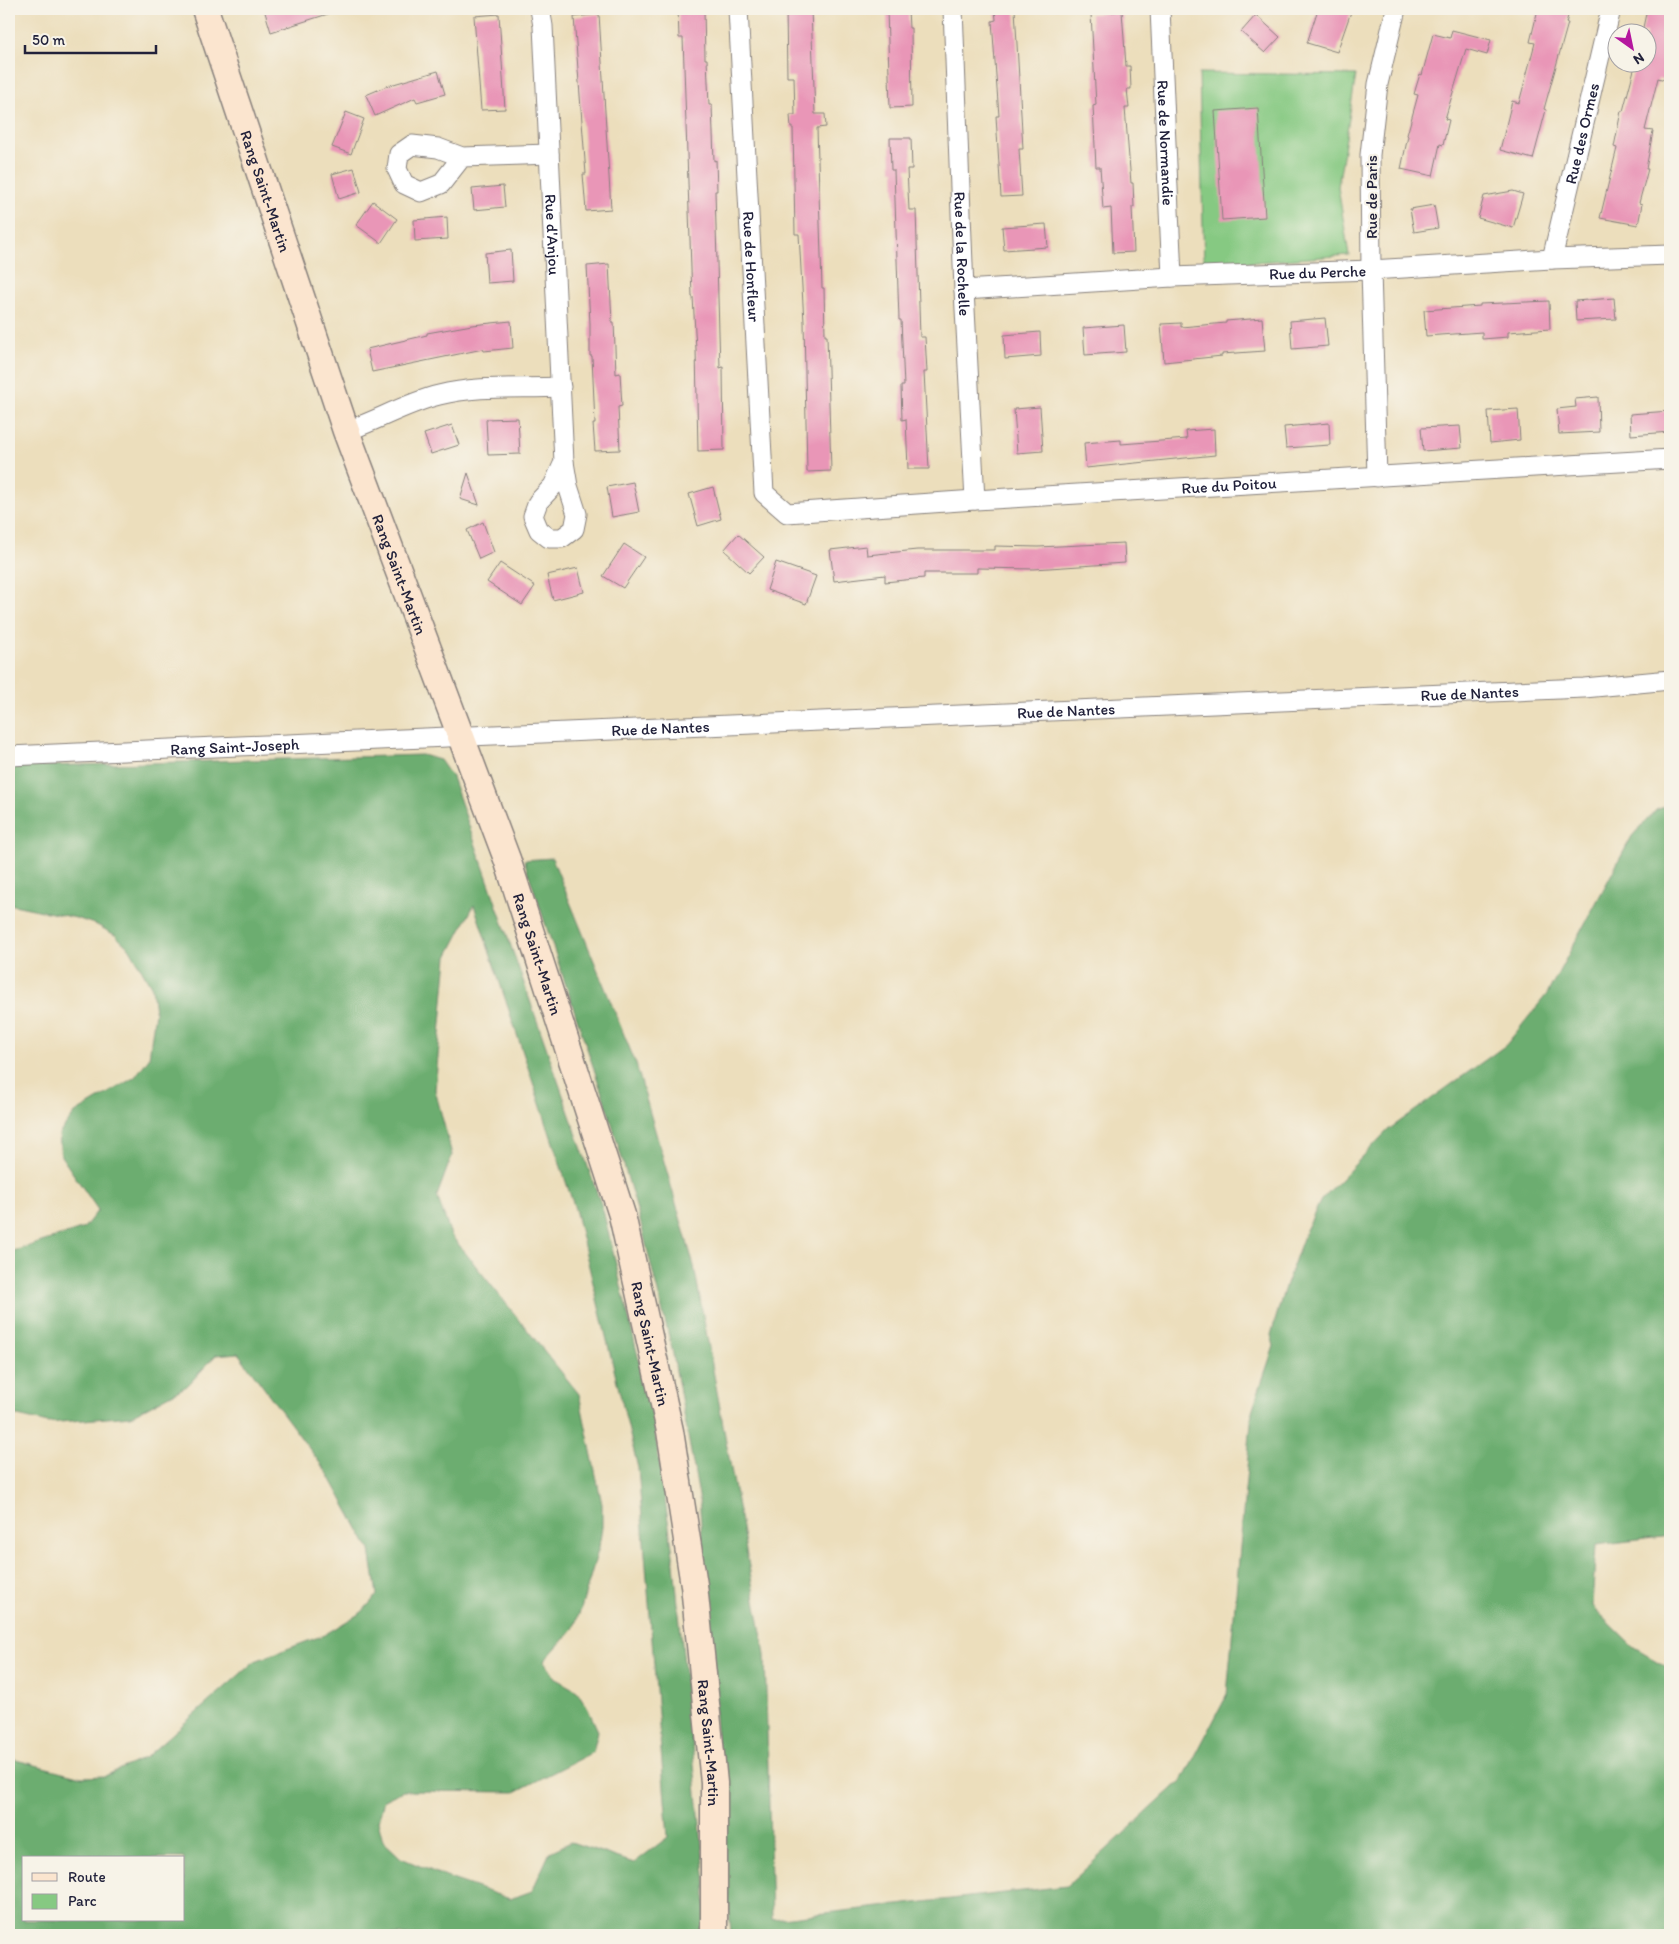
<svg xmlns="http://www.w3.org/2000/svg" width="1679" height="1944" font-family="Itim,sans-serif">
	<rect width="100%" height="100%" fill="#f7f3e8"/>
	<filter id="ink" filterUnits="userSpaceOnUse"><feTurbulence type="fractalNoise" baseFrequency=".02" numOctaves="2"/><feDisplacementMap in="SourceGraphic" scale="10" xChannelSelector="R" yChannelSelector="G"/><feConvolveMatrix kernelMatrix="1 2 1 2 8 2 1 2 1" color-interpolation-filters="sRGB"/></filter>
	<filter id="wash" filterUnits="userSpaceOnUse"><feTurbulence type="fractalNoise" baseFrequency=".0096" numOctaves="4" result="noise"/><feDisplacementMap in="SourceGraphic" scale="20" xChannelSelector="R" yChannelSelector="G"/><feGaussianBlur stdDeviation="1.12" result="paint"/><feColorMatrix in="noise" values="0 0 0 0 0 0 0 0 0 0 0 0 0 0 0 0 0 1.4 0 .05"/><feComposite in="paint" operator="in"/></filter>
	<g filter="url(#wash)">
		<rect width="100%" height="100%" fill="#ecdebc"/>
		<polygon fill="#86c982" stroke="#54765e" points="1199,73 1356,75 1338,187 1349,255 1204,266"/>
		<g fill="#6cad70" stroke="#476856" fill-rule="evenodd">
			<path d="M 422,755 L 440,760 L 452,777 L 603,1210 L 653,1419 L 673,1554 L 706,1884 L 705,1935 L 9,1935 L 9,1753 L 12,1759 L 82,1777 L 105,1776 L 146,1757 L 255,1661 L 324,1635 L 362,1612 L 377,1595 L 370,1550 L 328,1474 L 238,1353 L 216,1355 L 187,1386 L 131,1416 L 48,1423 L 9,1414 L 9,1251 L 17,1250 L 84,1228 L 98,1210 L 61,1156 L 59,1134 L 75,1113 L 135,1077 L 149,1058 L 155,1012 L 152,988 L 130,949 L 115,935 L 97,925 L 76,918 L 9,904 L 9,767 ZM 474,905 L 575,1209 L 638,1468 L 668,1837 L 634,1863 L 571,1842 L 550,1852 L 532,1891 L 510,1899 L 446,1877 L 401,1858 L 383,1841 L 378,1821 L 384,1800 L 403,1791 L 515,1792 L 593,1752 L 598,1731 L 588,1709 L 577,1691 L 556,1679 L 544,1661 L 573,1629 L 581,1609 L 599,1547 L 602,1527 L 602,1504 L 579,1394 L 451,1235 L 437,1196 L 452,1155 L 435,1090 L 447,957 ZM 24,1858 L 184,1858 L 184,1920 L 24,1920 Z"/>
			<polygon points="1670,805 1670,1536 1596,1545 1592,1606 1635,1648 1670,1668 1670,1935 731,1935 699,1496 672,1349 641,1224 609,1114 524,860 552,858 636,1064 694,1266 765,1654 772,1919 1067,1886 1183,1779 1227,1695 1252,1411 1274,1346 1271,1335 1284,1290 1306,1230 1321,1200 1388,1130 1506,1045 1547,994 1632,836 1656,810"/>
		</g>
		<g id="blocks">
			<g fill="#e996b7">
				<polygon points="264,9 330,9 331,13 271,32"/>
				<polygon points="678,9 704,9 705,59 707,59 709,105 712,105 714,161 716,160 717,191 715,191 720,368 723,367 724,450 698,451 696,349 693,297 692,297 683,38 679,38"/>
				<polygon points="786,9 811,9 815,114 825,114 826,127 817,128 822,288 824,288 825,336 827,336 831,471 807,472 804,322 799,234 795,234 793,128 791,128 790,115 795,115 794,77 787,77"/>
				<polygon points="887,9 908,9 909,28 911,28 912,107 890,108"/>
				<polygon points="995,9 1015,9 1023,149 1019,149 1022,196 1001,197 996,116 999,116 992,21 996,20"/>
				<polygon points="1318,9 1352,9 1337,52 1307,43"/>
				<polygon points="1538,9 1570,9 1566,23 1568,23 1544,109 1546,110 1533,159 1500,150 1512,101 1519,103 1535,43 1530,42"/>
				<polygon points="1647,9 1670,9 1670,56 1665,80 1658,78 1645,130 1653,131 1646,169 1648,169 1639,203 1642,204 1638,225 1600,218 1617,148 1614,147 1621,111 1623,111 1636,62 1646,62 1646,32 1642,32"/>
				<polygon points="1122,11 1126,66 1130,66 1131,89 1127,89 1129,108 1125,108 1131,183 1133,183 1134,207 1132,207 1134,252 1113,253 1111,208 1103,209 1100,167 1096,167 1093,106 1096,105 1091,14"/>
				<polygon points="499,14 505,109 481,110 474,16"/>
				<polygon points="599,14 611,209 586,211 583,174 586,174 574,17"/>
				<polygon points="1256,15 1280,37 1265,53 1241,32"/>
				<polygon points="1452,30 1491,40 1487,55 1466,49 1445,119 1449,120 1443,145 1440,144 1433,176 1401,169 1408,136 1407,135 1418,95 1414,94 1420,74 1422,75 1433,34 1450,38"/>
				<polygon points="438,71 445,94 417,102 415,98 375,116 366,95 387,86"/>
				<polygon points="1258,108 1265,217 1222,220 1215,111"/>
				<polygon points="346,112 364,119 351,154 332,147"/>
				<polygon points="890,138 911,138 912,169 907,169 909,210 916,210 920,337 925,337 927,372 924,372 929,469 908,469 906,419 902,420 901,386 904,386 901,320 899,320 894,170 891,170"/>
				<polygon points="354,168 361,192 339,199 332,174"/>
				<polygon points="503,186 505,207 474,210 472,189"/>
				<polygon points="1513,191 1523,194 1513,228 1478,218 1484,196"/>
				<polygon points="373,201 397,219 381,243 356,225"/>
				<polygon points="1434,205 1438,228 1414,232 1410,209"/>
				<polygon points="447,217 448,239 415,241 414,220"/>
				<polygon points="1046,224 1048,247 1004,250 1002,227"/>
				<polygon points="511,250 513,281 487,283 485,253"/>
				<polygon points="609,264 612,322 614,322 616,374 620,373 622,406 618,407 620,450 595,451 593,424 595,424 592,356 590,356 590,323 587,266"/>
				<polygon points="1614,298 1616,319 1576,321 1575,301"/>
				<polygon points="1549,301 1550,329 1508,332 1508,337 1482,339 1482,332 1426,336 1424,310 1480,306 1480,304"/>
				<polygon points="1262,318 1265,351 1222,354 1222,356 1164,362 1161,324 1181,323 1181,327 1226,323 1226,321"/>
				<polygon points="1325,318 1328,346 1292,349 1290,321"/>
				<polygon points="511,321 513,348 484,351 483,349 372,372 367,349 427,335 427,333 472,325"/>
				<polygon points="1124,325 1126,352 1085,355 1083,328"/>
				<polygon points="1040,332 1041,356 1005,359 1004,335"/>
				<polygon points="1598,397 1599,432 1559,434 1557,409 1576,407 1575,399"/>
				<polygon points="1040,407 1043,451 1017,453 1014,409"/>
				<polygon points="1518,409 1520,440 1490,443 1488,411"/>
				<polygon points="1670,411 1670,432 1631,435 1630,414"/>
				<polygon points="518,418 520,454 488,455 486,419"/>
				<polygon points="1329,423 1330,445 1286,448 1284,427"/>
				<polygon points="452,425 459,445 431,454 424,434"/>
				<polygon points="1460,426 1462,448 1423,451 1421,428"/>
				<polygon points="1214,429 1215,455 1086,468 1084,443 1121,440 1121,444 1187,439 1186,431"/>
				<polygon points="468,473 479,505 460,499"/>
				<polygon points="633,482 639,512 612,517 607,487"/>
				<polygon points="713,487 721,519 698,526 689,494"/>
				<polygon points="483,522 494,552 479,559 467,530"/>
				<polygon points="738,534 764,557 749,573 724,550"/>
				<polygon points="1124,543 1125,563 1034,569 977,568 977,573 924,573 924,578 885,582 885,575 834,581 830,550 866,546 867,555 917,550 995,550 995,546 1038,547"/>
				<polygon points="624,544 644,557 623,588 603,576"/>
				<polygon points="776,562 816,576 806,604 767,590"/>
				<polygon points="500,563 535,586 522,605 487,582"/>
				<polygon points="578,568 584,592 553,600 547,575"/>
			</g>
		</g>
	</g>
	<g filter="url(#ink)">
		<use href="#blocks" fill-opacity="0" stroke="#87807c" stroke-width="1"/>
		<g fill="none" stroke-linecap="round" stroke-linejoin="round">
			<g stroke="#87807c" stroke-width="21">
				<g id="street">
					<path id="s1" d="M 540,9 L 543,26 L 564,462"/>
					<path id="s2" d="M 738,9 L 764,493 L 787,513 L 975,500 L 1670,459"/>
					<path id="s3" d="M 953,9 L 964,290 L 975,500"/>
					<path id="s4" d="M 1160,9 L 1172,277"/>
					<polyline points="462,157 441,184 421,192 404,184 397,169 399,154 412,145 438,148 462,157 549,154"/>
					<path id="s5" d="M 1552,259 L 1611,9"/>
					<path id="s6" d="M 964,290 L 1172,277 L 1371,270 L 1552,259 L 1670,255"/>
					<path d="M 346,431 C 377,421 406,403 439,395 C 478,385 520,389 561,387"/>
					<polygon points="564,462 568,486 577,514 574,529 562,538 549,538 539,530 533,516 538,502 553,486"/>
					<polyline points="1377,477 1371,270 1370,155 1378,84 1396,9"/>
					<path id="s7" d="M 9,756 L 1584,688 L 1670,680"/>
				</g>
			</g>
			<g stroke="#87807c" stroke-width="29">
				<g id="secondary">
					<path id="s8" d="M 205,9 L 346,431 L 507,859 L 622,1215 L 670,1431 L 694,1585 L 714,1783 L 714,1935"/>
				</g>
			</g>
			<use href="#street" stroke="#fff" stroke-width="19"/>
			<use href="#secondary" stroke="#fbe5cf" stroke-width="26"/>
		</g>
	</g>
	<g text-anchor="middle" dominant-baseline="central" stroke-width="4.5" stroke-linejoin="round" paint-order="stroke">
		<g font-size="16" fill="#22223b" stroke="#f7f3e8">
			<text stroke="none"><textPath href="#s5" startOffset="129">Rue des Ormes</textPath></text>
			<text stroke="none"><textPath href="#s4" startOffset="134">Rue de Normandie</textPath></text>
			<text stroke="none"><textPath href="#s8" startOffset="192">Rang Saint-Martin</textPath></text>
			<text transform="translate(1371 197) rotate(-90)">Rue de Paris</text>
			<text stroke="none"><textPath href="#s1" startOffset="226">Rue d'Anjou</textPath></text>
			<text stroke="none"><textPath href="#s3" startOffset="245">Rue de la Rochelle</textPath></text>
			<text stroke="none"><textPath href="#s2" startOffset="258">Rue de Honfleur</textPath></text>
			<text stroke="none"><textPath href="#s6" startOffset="354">Rue du Perche</textPath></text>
			<text stroke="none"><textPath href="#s2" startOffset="958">Rue du Poitou</textPath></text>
			<text stroke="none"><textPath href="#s8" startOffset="598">Rang Saint-Martin</textPath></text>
			<text stroke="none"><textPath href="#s7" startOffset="1462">Rue de Nantes</textPath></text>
			<text stroke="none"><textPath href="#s7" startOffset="1058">Rue de Nantes</textPath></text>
			<text stroke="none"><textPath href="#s7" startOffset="652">Rue de Nantes</textPath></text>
			<text stroke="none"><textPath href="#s7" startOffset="226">Rang Saint-Joseph</textPath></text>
			<text stroke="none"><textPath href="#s8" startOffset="1002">Rang Saint-Martin</textPath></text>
			<text stroke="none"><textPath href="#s8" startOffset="1408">Rang Saint-Martin</textPath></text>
			<text stroke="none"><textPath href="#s8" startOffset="1812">Rang Saint-Martin</textPath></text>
		</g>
	</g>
	<rect width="1679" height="1944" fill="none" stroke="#f7f3e8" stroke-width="30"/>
	<rect x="22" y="1856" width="162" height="65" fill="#f7f3e8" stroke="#a29fa3"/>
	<rect x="32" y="1873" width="25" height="8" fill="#fbe5cf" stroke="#a29fa3"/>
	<text x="68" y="1882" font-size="15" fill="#22223b">Route</text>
	<rect x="32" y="1894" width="25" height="15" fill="#86c982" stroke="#a29fa3"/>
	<text x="68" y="1906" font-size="15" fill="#22223b">Parc</text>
	<g transform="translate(1632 48) rotate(147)"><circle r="24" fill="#f7f3e8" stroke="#a29fa3"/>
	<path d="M0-4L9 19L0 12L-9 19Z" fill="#b5179e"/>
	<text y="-8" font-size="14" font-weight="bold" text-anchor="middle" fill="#22223b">N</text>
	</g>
	<path d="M25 45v8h131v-8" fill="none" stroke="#22223b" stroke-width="2.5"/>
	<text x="32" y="45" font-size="15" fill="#22223b" stroke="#f7f3e8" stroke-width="4" paint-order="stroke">50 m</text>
</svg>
